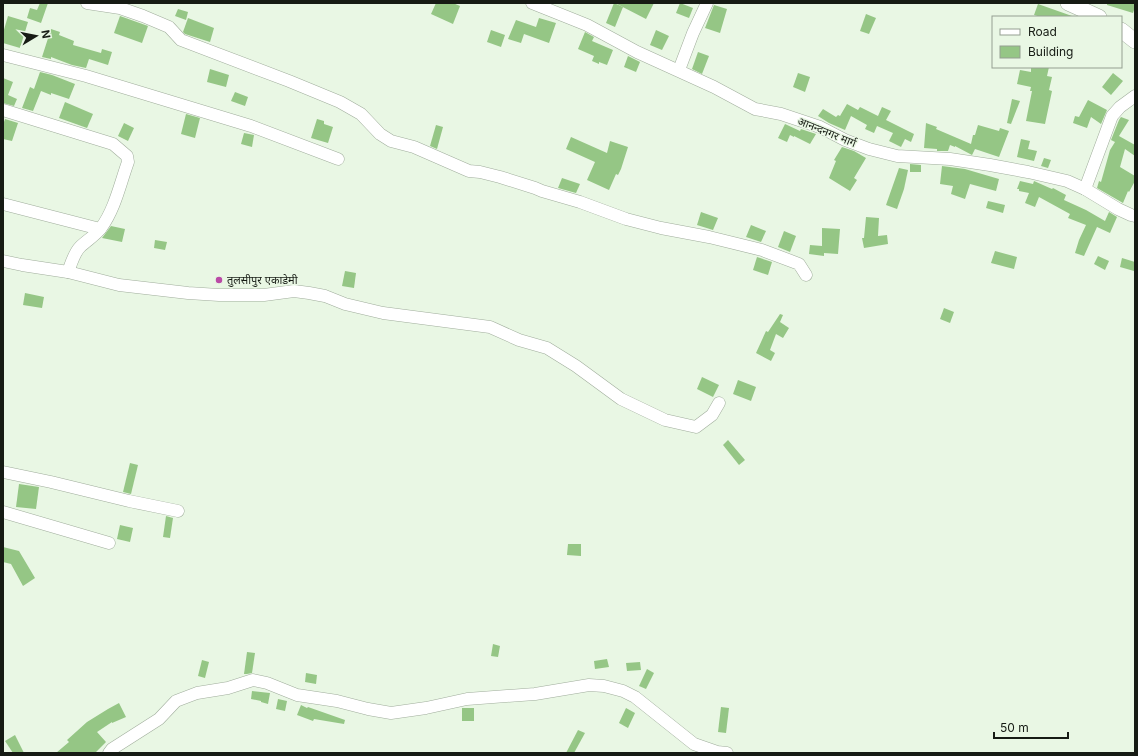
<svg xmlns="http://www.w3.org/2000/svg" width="1138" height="756" font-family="Inter,'Noto Sans Devanagari',sans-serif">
	<rect width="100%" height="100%" fill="#e9f7e4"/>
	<g fill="#95c685">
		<polygon points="40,3 48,3 41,23 27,18 30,8 37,10"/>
		<polygon points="436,3 453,3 460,6 453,24 431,14"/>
		<polygon points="614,3 623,7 615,27 606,23"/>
		<polygon points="615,3 654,3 646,19"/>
		<polygon points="680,3 693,8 689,18 676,13"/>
		<polygon points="1107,3 1135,3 1135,7 1133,13 1107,5"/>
		<polygon points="1038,4 1072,16 1072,17 1041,17 1034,15"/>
		<polygon points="714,5 727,9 720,33 705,28"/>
		<polygon points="178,9 188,12 186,20 175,16"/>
		<polygon points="866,14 876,18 869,34 860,31"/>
		<polygon points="8,16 28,22 20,48 3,43 3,33"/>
		<polygon points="120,16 148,26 142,43 114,33"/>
		<polygon points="188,18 214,28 210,42 185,34 183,32"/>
		<polygon points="539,18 556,23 549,43 524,34 521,43 508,39 516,20 536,27"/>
		<polygon points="51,29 60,32 59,35 74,41 73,45 101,53 102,49 112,52 108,65 89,59 86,68 72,65 51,57 51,59 42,57"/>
		<polygon points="491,30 505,35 501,47 487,42"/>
		<polygon points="656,30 669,36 662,50 650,45"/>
		<polygon points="585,32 594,37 592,41 613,50 607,65 599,62 599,64 592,61 594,56 578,49"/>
		<polygon points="698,52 709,56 702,74 692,69"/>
		<polygon points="628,56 640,62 636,72 624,67"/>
		<polygon points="1031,67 1049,67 1047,76 1052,77 1049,90 1052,91 1045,124 1026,121 1032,91 1030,91 1031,87 1017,84 1020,70 1031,72"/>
		<polygon points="210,69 229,75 226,87 207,82"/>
		<polygon points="40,72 52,75 75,84 69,99 51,93 51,95 41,91 33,111 22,108 30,87 34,89"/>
		<polygon points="798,73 810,77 805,92 793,87"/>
		<polygon points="1113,73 1123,81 1111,95 1102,87"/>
		<polygon points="3,78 13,82 8,95 17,99 14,106 3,103"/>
		<polygon points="235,92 248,97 245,106 231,101"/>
		<polygon points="1012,99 1020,101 1011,124 1007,123"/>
		<polygon points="1088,100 1107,110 1101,124 1091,117 1087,128 1073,123 1075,116 1079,117"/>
		<polygon points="65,102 93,114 87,128 59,118"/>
		<polygon points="847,104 858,110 860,107 878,116 882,107 891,111 886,120 914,134 911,142 905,139 901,147 889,141 893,133 877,126 874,133 865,129 867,125 851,116 845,130 829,123 818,116 823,109 836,117 838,115 840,116"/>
		<polygon points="186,114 200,118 195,138 181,134"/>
		<polygon points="1121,117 1129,120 1119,136 1135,145 1135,156 1125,149 1120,167 1135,176 1135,181 1129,192 1128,191 1123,203 1097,188 1099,181 1101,182 1110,150 1115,142 1111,140 1119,120"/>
		<polygon points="5,119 18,123 12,141 3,139 3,125"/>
		<polygon points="317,119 324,121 324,124 333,127 328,143 311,138"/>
		<polygon points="124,123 134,128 128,141 118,136"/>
		<polygon points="926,123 937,127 936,129 971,144 973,135 975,135 978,125 999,131 1000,128 1009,131 999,157 975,149 972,155 955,146 955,147 950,145 948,151 937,151 937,149 924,148"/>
		<polygon points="785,124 800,131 801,129 816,134 810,144 794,136 794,137 790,135 787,142 778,138"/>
		<polygon points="436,125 443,127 437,149 430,146"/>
		<polygon points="244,133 254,135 252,147 241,144"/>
		<polygon points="571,137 607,153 610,141 628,147 621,169 618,175 616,174 609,190 587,180 595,162 566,149"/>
		<polygon points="1021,139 1030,141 1028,149 1037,151 1034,161 1017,157"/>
		<polygon points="842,147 854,151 866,158 854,178 857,180 850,191 829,178 836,161 834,160"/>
		<polygon points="1044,158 1051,160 1048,168 1041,166"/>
		<polygon points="910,164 921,165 921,172 910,172"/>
		<polygon points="942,166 965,169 999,179 996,191 970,184 965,199 951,194 953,186 940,184"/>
		<polygon points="899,168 908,170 904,189 897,209 886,205"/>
		<polygon points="562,178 580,184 576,193 558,188"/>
		<polygon points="1020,181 1033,184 1034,181 1052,189 1053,188 1066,195 1064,200 1086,210 1105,221 1109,212 1117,217 1110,233 1097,227 1084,256 1075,253 1079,240 1086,225 1068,218 1070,214 1039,197 1035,207 1025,203 1029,193 1019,191 1019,189 1017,189"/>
		<polygon points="988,201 1005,205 1003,213 986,208"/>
		<polygon points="701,212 718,218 713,230 697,225"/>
		<polygon points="866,217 879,218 878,236 887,235 888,244 864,248 862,238 864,238"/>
		<polygon points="751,225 766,231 761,242 746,237"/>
		<polygon points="111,226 125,229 122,242 102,238"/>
		<polygon points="822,228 840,229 838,254 824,253 824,256 809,254 810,245 822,246"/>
		<polygon points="784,231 796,236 790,252 778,247"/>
		<polygon points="155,240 167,242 165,250 154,248"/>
		<polygon points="995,251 1017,257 1014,269 991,263"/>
		<polygon points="1098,256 1109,261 1105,270 1094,264"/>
		<polygon points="757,257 772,262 768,275 753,270"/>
		<polygon points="1122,258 1135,262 1134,271 1120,267"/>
		<polygon points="345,271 356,273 354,288 342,286"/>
		<polygon points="25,293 44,297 42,308 23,305"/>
		<polygon points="944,308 954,312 950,323 940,319"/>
		<polygon points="780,314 783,315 780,322 789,328 783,338 776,334 770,350 775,353 771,361 756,353 766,331 768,332"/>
		<polygon points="702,377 719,385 713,397 697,389"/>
		<polygon points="738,380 756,387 751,401 733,394"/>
		<polygon points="728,440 745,460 739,465 723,445"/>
		<polygon points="130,463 138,465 131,494 123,492"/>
		<polygon points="19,484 39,487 36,509 16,507"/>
		<polygon points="166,516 173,518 170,538 163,537"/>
		<polygon points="120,525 133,528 130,542 117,539"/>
		<polygon points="568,544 581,544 581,556 567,555"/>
		<polygon points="3,547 19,551 35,578 23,586 11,564 3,562"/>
		<polygon points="493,644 500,646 498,657 491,656"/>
		<polygon points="247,652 255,653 252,673 247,674 244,674"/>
		<polygon points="607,659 609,667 595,669 594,661"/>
		<polygon points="202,660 209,662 205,678 198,676"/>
		<polygon points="640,662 641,670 627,671 626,663"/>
		<polygon points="647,669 654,673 646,689 639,686"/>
		<polygon points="306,673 317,675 316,684 305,682"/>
		<polygon points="252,691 270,693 268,704 261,702 261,701 251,699"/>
		<polygon points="278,699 287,701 285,711 276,709"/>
		<polygon points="119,703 126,717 112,723 112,722 97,732 106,742 95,753 56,753 69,742 67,740 87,722 108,709"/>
		<polygon points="301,705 307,708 308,707 345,720 344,724 314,719 313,721 297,715"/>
		<polygon points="721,707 729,708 726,733 718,732"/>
		<rect x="462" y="708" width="12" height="13"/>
		<polygon points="626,708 635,713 628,728 619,723"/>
		<polygon points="578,730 585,733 574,753 566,753"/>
		<polygon points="15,735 24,753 13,753 5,741"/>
	</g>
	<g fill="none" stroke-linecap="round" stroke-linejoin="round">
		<g stroke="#a0ad9c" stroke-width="13">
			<g id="minor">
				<polyline points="87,3 120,8 143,16 169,27 181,40 289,81 340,102 361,114 380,134 391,141 414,147 469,171 480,172 500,177 535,188 542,191 580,202 626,219 661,228 709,237 762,250 799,264 806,275"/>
				<polyline points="532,3 587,25 637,52 714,87 755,109 781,114 820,127 845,140 869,149 897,156 950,159 990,165 1028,172 1067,181 1085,189 1118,209 1131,215 1135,216"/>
				<polyline points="3,55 86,76 251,126 338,159"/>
				<polyline points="679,70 693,33 707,3"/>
				<path d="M 3,110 L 113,144 L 127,156 L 128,162 C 120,184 115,209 101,228 C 95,236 87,240 80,247 C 74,253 71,264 68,272"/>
				<polyline points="1085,189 1112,116 1120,107 1135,96"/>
				<polyline points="3,204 100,229"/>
				<polyline points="3,261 22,265 68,272 119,285 188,293 219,295 264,295 294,291 309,293 325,296 345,304 383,313 490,327 519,340 547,348 576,366 621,399 665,420 696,427 712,415 719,403"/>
				<polyline points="3,472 51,482 129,501 178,511"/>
				<polyline points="3,512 109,543"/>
				<polyline points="109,753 112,749 159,719 176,701 197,693 228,688 253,680 267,683 297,695 337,701 368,709 391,713 426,708 467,699 535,694 589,685 604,686 623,691 635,697 694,744 717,752 727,753"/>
			</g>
		</g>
		<g stroke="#a0ad9c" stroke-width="16">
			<g id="major">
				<polyline points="1068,3 1099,17"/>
				<polyline points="1121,30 1135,41"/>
			</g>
		</g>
		<use href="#minor" stroke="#fff" stroke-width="12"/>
		<use href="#major" stroke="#fff" stroke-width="15"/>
	</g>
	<circle fill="#ba4aa6" stroke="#e9f7e4" stroke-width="1.5" cx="219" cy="280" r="4"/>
	<g text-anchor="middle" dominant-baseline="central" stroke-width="3" stroke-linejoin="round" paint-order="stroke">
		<g font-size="11" fill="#161b14" stroke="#e9f7e4">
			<text transform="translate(827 132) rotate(22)">आनन्दनगर मार्ग</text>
		</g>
		<g font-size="11" fill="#161b14" stroke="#e9f7e4" text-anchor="start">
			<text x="227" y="280">तुलसीपुर एकाडेमी</text>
		</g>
	</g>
	<rect width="1138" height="756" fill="none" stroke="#161b14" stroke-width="8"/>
	<rect x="992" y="16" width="130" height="52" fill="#e9f7e4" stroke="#959f91"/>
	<rect x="1000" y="29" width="20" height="6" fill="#ffffff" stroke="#959f91"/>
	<text x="1028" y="36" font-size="12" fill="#161b14">Road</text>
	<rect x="1000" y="46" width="20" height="12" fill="#95c685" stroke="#959f91"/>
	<text x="1028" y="56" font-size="12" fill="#161b14">Building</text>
	<g transform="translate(36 36) rotate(80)" stroke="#e9f7e4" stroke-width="3" paint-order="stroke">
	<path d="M0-3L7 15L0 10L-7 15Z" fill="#161b14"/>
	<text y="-6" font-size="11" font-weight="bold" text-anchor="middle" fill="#161b14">N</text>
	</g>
	<path d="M994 732v6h74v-6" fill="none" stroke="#161b14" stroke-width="2"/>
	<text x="1000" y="732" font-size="12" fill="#161b14" stroke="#e9f7e4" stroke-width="3" paint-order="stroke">50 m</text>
</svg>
